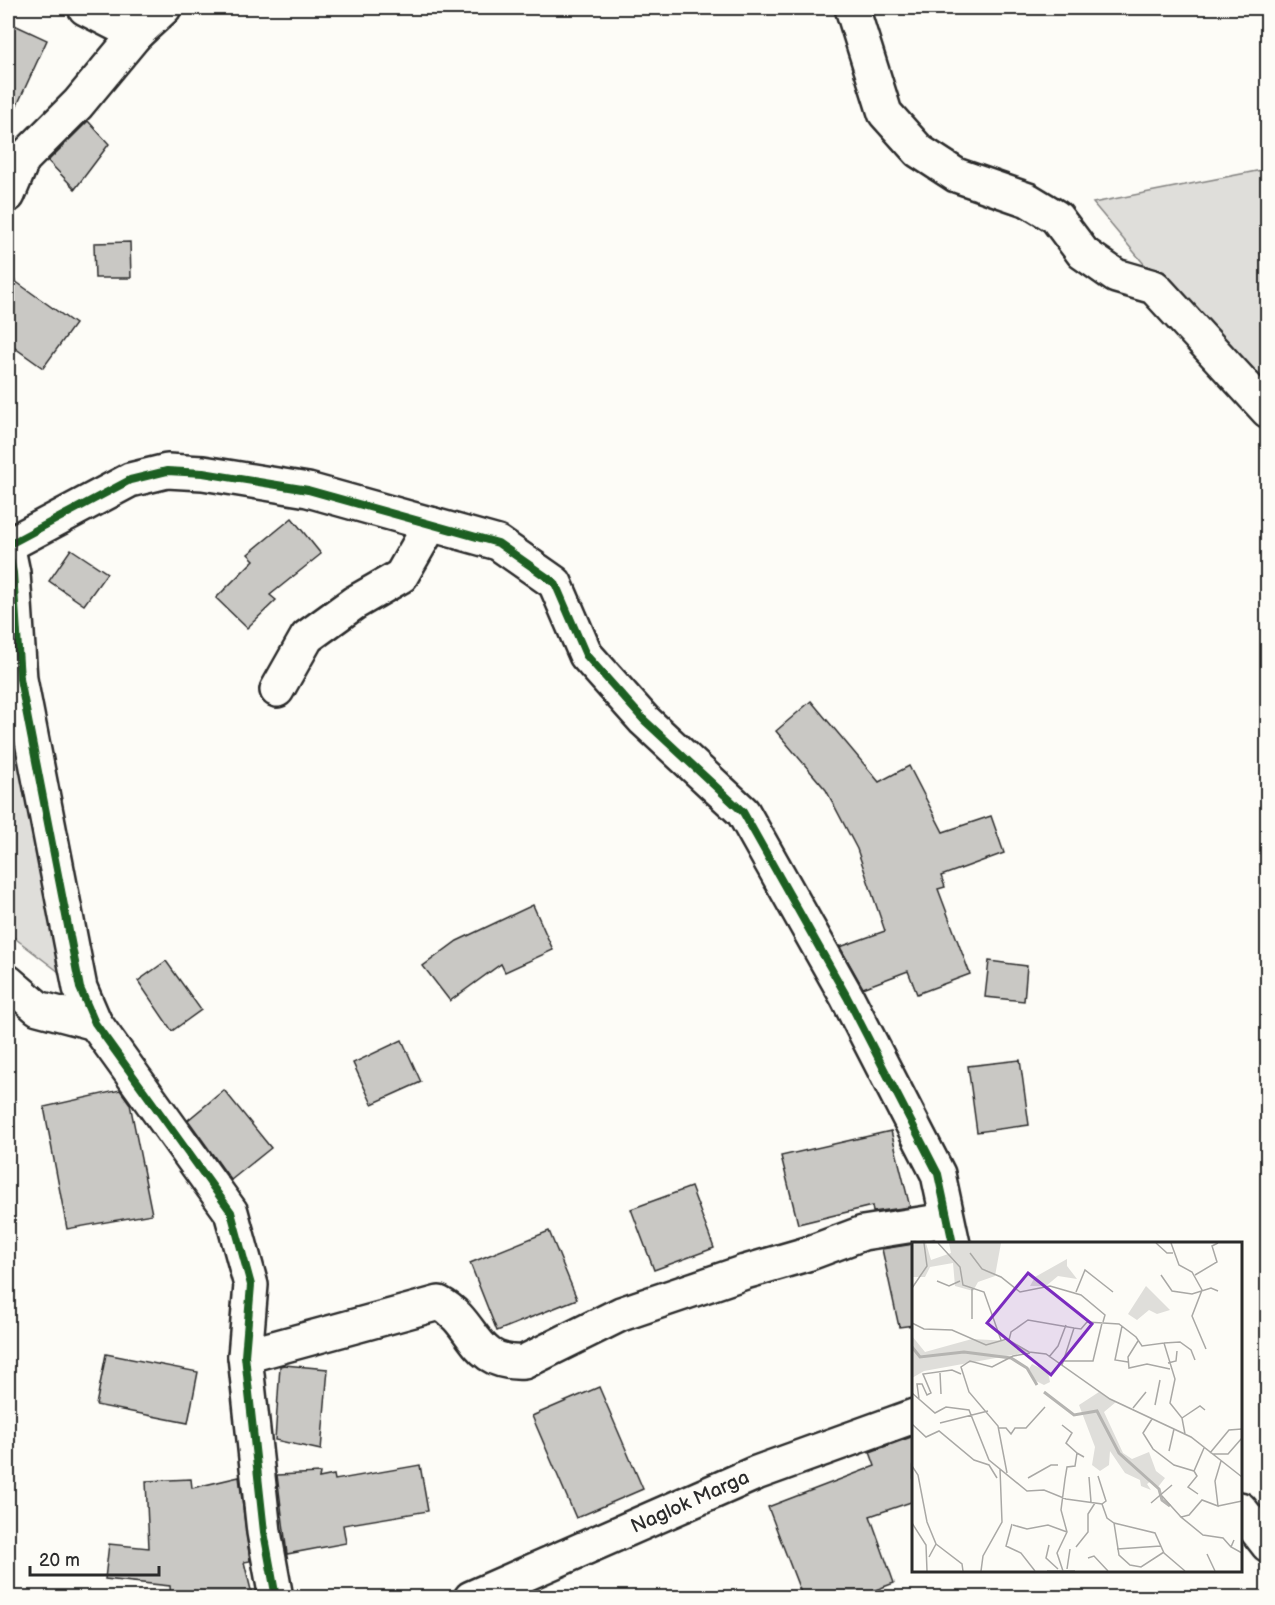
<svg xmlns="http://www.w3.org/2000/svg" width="1275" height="1605" font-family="'Balsamiq Sans',sans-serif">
	<rect width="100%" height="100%" fill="#fdfcf7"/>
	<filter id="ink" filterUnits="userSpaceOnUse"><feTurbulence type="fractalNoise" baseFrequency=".0167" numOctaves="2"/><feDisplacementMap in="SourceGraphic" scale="12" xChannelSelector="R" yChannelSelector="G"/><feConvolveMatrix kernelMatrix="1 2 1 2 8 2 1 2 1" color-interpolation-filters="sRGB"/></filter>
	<g filter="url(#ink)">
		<g fill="#dfdeda" stroke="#858482" stroke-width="1.5">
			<polygon points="1267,169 1267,411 1093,203"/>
			<polygon points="8,565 80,988 8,933"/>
		</g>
		<g fill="#c9c8c4" stroke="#2b2b2b" stroke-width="1.5">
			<polygon points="8,22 47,40 8,125"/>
			<polygon points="88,121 109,144 75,189 48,161"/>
			<polygon points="130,242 131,278 95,278 94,243"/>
			<polygon points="8,276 75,324 43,368 8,343"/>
			<polygon points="292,518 321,554 270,595 276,600 247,628 216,598 254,560 248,554"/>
			<polygon points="71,549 107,573 84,605 49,581"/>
			<polygon points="811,701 879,782 909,766 943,832 991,816 1004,853 941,876 945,887 938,889 970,974 917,994 908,971 863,988 840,947 885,931 857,849 826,790 776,731"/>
			<polygon points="533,905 553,950 505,972 501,964 450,1001 423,966 457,941"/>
			<polygon points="166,961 201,1010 172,1031 138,981"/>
			<polygon points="989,961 1027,966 1024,1001 985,997"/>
			<polygon points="402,1040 421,1082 372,1104 353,1063"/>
			<polygon points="1020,1060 1029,1125 977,1132 968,1066"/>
			<polygon points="120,1090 130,1104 152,1214 67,1229 44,1107"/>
			<polygon points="224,1090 271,1148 231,1180 188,1120"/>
			<polygon points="891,1131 910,1207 873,1212 872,1206 798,1224 781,1156"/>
			<polygon points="691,1187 714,1248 654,1270 631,1209"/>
			<polygon points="549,1231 577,1299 497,1331 470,1263"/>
			<polygon points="914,1244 914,1325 899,1327 882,1249"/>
			<polygon points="106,1354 198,1372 188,1423 96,1405"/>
			<polygon points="284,1365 328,1369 321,1450 275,1440 280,1366"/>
			<polygon points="599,1387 643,1489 576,1518 532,1416"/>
			<polygon points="914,1436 914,1501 870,1516 894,1583 854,1598 803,1598 768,1507 875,1466 870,1452"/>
			<polygon points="420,1465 428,1511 343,1525 346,1543 287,1554 277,1475 320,1473 319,1478 334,1475 335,1480"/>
			<polygon points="239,1477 250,1561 244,1562 253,1598 171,1598 170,1586 105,1579 109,1544 149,1548 146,1481 191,1479 192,1488"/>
		</g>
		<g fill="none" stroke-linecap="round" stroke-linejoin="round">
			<g stroke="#2b2b2b" stroke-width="38">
				<g id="minor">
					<polyline points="85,8 136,34"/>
					<polyline points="852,8 885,113 919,151 956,175 1028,200 1056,217 1083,253 1116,276 1154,287 1268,411"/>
					<polyline points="8,195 23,159 78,104 136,34 164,8"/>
					<polyline points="8,545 130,480 167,471 203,473 308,490 498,543 555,583 586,655 644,720 743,812 847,997 938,1174 953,1244"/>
					<polyline points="8,549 13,573 20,679 80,988 95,1023 231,1212 251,1285 245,1356 264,1532 276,1598"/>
					<polyline points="277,690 307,637 354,603 401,576 431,524"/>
					<polyline points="8,982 38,1008 95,1023"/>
					<path d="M 245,1356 L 439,1303 C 477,1323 471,1365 524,1362 L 621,1314 L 745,1272 L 807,1254 L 863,1233 L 946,1220"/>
					<polyline points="1240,1509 1268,1545"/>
					<polyline points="471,1598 756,1473 914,1416"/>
				</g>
			</g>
			<use href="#minor" stroke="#fdfcf7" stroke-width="33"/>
			<g stroke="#fdfcf7" stroke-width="11">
				<g id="cycleway">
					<polyline points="8,545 130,480 167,471 203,473 308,490 498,543 555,583 586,655 644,720 743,812 847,997 938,1174 953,1244"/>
					<polyline points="8,549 13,573 20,679 80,988 95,1023 231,1212 251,1285 245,1356 264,1532 276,1598"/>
				</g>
			</g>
			<use href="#cycleway" stroke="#1b5e20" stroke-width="8"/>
		</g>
	</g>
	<g text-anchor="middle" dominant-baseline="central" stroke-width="4.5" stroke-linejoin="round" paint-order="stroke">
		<g font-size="20" fill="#2b2b2b" stroke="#fdfcf7">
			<text transform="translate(690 1502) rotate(-24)">Naglok Marga</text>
		</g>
	</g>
	<g transform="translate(912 1242)">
		<rect width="330" height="330" fill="#fdfcf7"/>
		<path d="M 0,1 L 14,1 L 19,18 L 39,11 L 37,1 L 89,1 L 83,34 L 66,40 L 61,49 L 43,44 L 41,21 L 18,25 L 13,35 L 0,35 ZM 155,17 L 155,24 L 165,37 L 146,34 L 134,44 L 118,44 L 123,35 ZM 234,44 L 258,68 L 245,72 L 237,68 L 225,78 L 216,72 ZM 0,94 L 13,110 L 60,97 L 98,99 L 117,110 L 12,129 L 0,136 ZM 120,122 L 136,130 L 138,140 L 132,143 L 124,139 L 117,127 ZM 187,150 L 204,160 L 192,170 L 211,211 L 220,217 L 237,210 L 244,229 L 253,236 L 246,245 L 239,239 L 235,242 L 239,248 L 229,244 L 228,238 L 213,231 L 198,209 L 197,223 L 188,229 L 180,223 L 183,205 L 167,163 Z" fill="#dfdeda"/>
		<path fill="none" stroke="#b5b4b1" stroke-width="3" d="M 0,105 L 8,115 L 52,110 L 99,116 L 115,126 L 125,143M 132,150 L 162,173 L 185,169 L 207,211 L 247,247 L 250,258 L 258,264"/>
		<path fill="none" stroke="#a9a8a5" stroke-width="1.5" d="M 26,1 L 48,25 L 51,43 L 72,50 L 89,98M 244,1 L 255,11 L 261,11M 259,1 L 267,23 L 280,30 L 290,48 L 280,74 L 294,107M 58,11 L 70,27 L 89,35 L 108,50 L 138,44 L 169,53 L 193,73 L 191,80M 249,33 L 260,49 L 280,52 L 299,46 L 306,49M 283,33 L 305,20 L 300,4 L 306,1M 25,39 L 37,44 L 48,39M 0,46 L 15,24 L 12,1M 60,46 L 60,77M 164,50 L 173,28 L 201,50M 0,81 L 12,87 L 40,88 L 74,103 L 95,97 L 117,110 L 134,112 L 198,157 L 279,195 L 330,235M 210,84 L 203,118 L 216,120M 97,98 L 99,90 L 116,78 L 162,86M 226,99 L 216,115 L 217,126 L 235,122 L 258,127M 252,101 L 268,100 L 279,108 L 283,118M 137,115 L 146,104 L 154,83M 152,119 L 181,119 L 190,81M 256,121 L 264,119 L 265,109M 150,123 L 162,86 L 169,87 L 175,80 L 207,82 L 224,95 L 230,104 L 252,101 L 263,137 L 258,161 L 270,176 L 273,192M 28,131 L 29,152M 0,151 L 23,171 L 34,165 L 57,168 L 77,218 L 115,249 L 132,248 L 154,257 L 190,262 L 195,276 L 202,281 L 243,291 L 252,311 L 273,329M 7,157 L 5,142 L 10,142 L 15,153 L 19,151 L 11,132 L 40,128 L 49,132M 243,163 L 248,138M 221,166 L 234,150M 270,176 L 288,164 L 293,168M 240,177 L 231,191 L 241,207 L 262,223 L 282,229 L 292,206M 28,181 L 76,169M 0,182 L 14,195 L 27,189 L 62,218 L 77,223 L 85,236M 150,183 L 160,191 L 154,201 L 165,211M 87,186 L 94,186 L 99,192 L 103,186 L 114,186 L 133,165M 257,209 L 262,187M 298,211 L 317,188 L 330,187M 301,212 L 316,212 L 330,196M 309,219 L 303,239 L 306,264 L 290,258 L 277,273 L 269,275 L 291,293 L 311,296 L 319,305M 0,224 L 6,233 L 15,280 L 24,302 L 17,315M 282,229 L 285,234 L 276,245 L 286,252M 95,231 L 86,184 L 57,150 L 49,125 L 58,119 L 80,125 L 101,114 L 118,111M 186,234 L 194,259 L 190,262M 177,235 L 179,260M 116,236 L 139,223 L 146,223M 250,254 L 269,275M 239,261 L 260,243M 306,264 L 330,259M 0,281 L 14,303 L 15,329M 202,281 L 207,313 L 218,323 L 229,325 L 252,310M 100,282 L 94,304 L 109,311 L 123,329M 101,283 L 115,287 L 136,283 L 155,290M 322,298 L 319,305 L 330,311M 24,302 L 50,322 L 51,329M 137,303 L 134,316 L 146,327M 164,305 L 176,290 L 176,272 L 183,261M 205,307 L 249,304M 295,312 L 303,329M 176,316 L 182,314 L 196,329M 155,327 L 158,307M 69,329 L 71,314 L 90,280 L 88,227M 135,329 L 163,329M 151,329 L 145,311 L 155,290 L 149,268 L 153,237 L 155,225 L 163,224 L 165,211 L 172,215"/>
		<path fill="#7b2cbf" fill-opacity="0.15" stroke="#7b2cbf" stroke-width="3" d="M 116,31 L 180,82 L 139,133 L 75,81 Z"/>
		<rect width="330" height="330" fill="none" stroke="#2b2b2b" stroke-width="3"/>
	</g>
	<rect width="1275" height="1605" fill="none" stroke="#fdfcf7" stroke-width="30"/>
	<rect x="15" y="15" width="1245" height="1575" fill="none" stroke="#2b2b2b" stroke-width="2" filter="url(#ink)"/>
	<path d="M30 1566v9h129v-9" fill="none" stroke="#2b2b2b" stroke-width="3"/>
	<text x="39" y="1566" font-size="18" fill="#2b2b2b" stroke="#fdfcf7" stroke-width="4.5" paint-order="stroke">20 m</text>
</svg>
